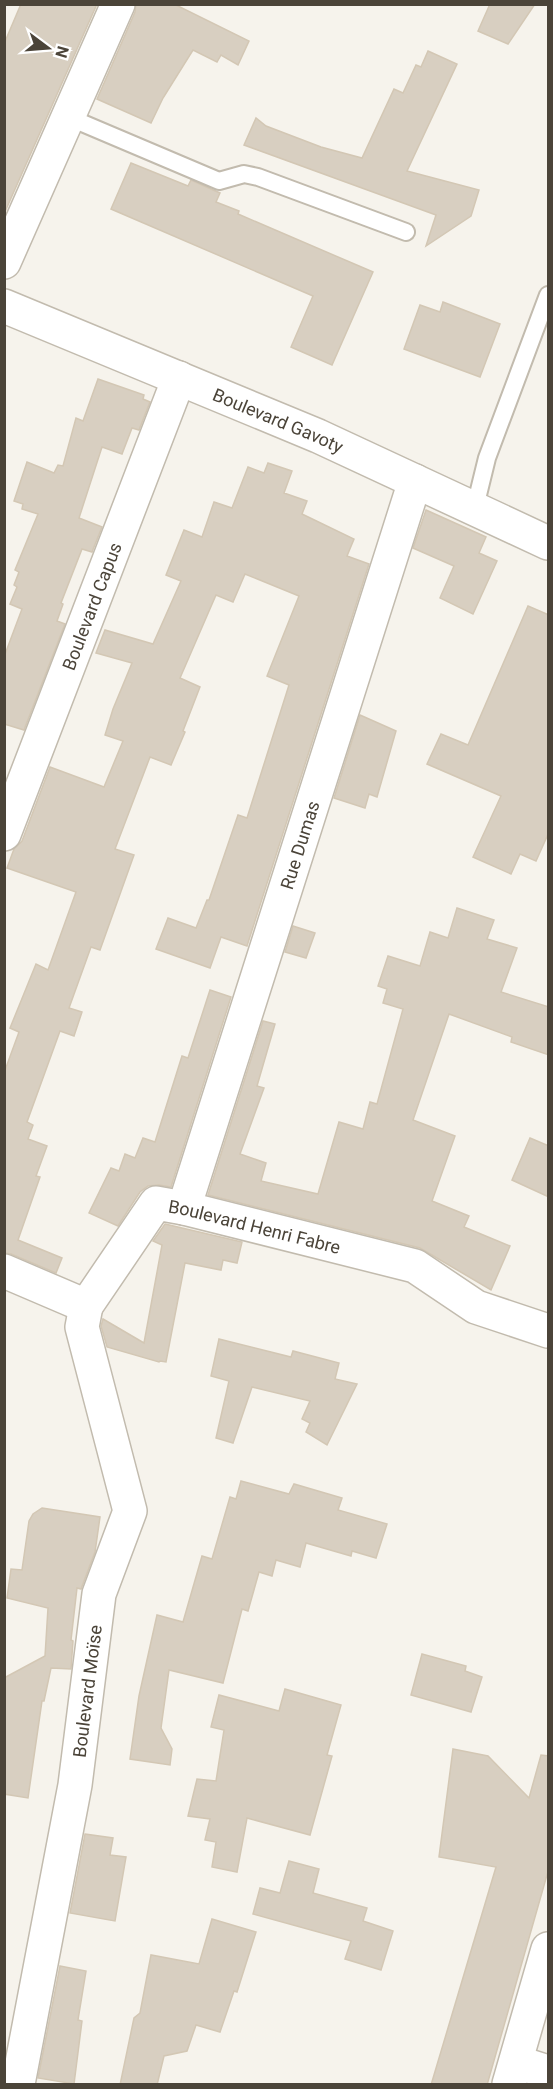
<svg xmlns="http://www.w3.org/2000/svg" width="553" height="2089" font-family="Roboto,sans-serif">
	<rect width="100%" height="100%" fill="#f6f3ec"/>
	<g fill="#d8cfc1" stroke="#d3c7b4" stroke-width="1.5">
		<polygon points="21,4 97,4 4,214 4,44"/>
		<polygon points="136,4 174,4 249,41 238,65 221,55 217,62 193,50 163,98 151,123 97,99 135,12"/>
		<polygon points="490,4 535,4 508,44 478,31"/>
		<polygon points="428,51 457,64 407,171 479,190 471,216 426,246 436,215 244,145 256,118 266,126 321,147 362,158 394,89 403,93 416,65 421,67"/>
		<polygon points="131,163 188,186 191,180 220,193 216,202 239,211 238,214 373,272 332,365 291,347 313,296 111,209"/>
		<polygon points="443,302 500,324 480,377 404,349 420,305 440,312"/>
		<polygon points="98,379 144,395 143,399 150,402 139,430 132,428 122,454 102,447 79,518 102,527 92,552 82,549 61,603 63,604 57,621 65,624 24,730 4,724 4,657 22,609 10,604 17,587 14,585 19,572 15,570 38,514 22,509 23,504 14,501 27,462 54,473 58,465 63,466 76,418 83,421"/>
		<polygon points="268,463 292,471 284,493 307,501 302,514 354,539 347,556 369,564 247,946 221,937 210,968 156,949 168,918 196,928 207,900 209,900 238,815 247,818 289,685 267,676 299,596 245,574 233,602 216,595 180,678 200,687 183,731 185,732 171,765 150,757 115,849 134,855 100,950 91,947 69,1008 82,1012 74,1036 60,1031 27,1122 33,1125 28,1139 47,1146 36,1176 40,1177 18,1240 62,1258 56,1273 11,1254 4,1253 4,1073 19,1032 10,1028 21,1001 36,964 48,970 76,892 7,868 14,849 22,841 50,767 104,787 123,741 105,735 113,709 132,663 96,653 105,630 153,644 181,581 166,575 184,530 202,537 214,502 232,508 248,467 264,473"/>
		<polygon points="426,510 486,537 479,553 497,561 473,614 440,598 454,566 413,548"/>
		<polygon points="528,606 549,615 549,832 536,861 520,854 511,874 473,857 501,796 427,764 441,734 468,745"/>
		<polygon points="360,715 396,731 377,797 369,794 365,808 334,798"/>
		<polygon points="457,908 494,920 487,939 517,948 501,992 549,1007 549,1055 511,1042 512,1037 449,1014 413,1120 455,1136 432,1201 469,1216 464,1227 510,1246 491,1290 420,1248 208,1195 263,1021 275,1024 257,1086 264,1088 240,1154 266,1163 261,1181 318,1194 339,1122 363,1129 370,1102 377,1104 403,1009 383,1003 387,989 378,986 388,956 420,966 430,932 448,938"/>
		<polygon points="293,926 315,933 306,958 285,952"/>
		<polygon points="210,990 231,997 171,1187 159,1185 148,1186 140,1192 118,1226 89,1213 111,1168 119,1171 125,1154 135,1158 143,1138 155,1142 182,1056 188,1058"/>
		<polygon points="530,1138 549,1146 549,1197 512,1180"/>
		<polygon points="165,1224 242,1242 237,1263 223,1260 221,1270 185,1263 166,1362 160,1361 159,1362 107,1347 101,1326 103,1319 144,1343 162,1245 153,1241"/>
		<polygon points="219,1339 291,1357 293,1351 339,1363 335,1379 357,1384 327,1445 306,1432 310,1423 302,1419 310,1401 252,1387 233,1443 216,1438 229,1381 211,1376"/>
		<polygon points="241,1481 289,1494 294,1484 342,1498 338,1510 387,1524 376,1558 352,1551 351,1556 306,1543 300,1567 276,1560 272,1576 259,1572 248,1611 242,1609 223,1683 169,1670 161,1728 172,1749 170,1765 130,1759 139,1696 157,1615 183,1622 202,1556 212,1559 230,1497 236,1499"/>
		<polygon points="42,1508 100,1517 95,1552 81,1589 77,1588 71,1640 73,1641 71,1669 51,1668 44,1701 42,1701 28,1798 4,1794 4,1678 45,1656 48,1608 7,1598 11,1569 22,1570 29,1521 33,1514"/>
		<polygon points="422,1654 466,1666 465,1671 482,1677 471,1712 411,1695"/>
		<polygon points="285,1689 341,1705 327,1755 332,1756 310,1835 247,1818 237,1872 212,1867 216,1842 205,1840 210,1819 188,1816 197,1779 216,1781 224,1730 211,1727 219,1695 279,1711"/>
		<polygon points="453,1749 488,1756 529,1798 541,1755 549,1756 549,1868 487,2085 431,2085 496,1867 439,1857"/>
		<polygon points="85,1834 113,1838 110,1855 126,1857 115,1921 70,1913"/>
		<polygon points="289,1861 319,1869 313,1893 367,1908 363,1921 393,1931 381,1970 345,1959 351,1941 253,1914 260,1888 280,1893"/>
		<polygon points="212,1919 256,1932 237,1992 234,1991 220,2032 196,2025 187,2051 164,2056 157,2085 120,2085 134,2018 140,2013 151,1955 199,1964"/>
		<polygon points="60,1966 86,1971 78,2020 82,2021 74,2084 38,2078"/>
	</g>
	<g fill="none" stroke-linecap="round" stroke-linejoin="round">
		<g stroke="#c2bbae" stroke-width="20">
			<g id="service">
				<polyline points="68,117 219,181 244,174 258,177 406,232"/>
				<polyline points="475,507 487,458 548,295"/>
			</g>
		</g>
		<g stroke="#c2bbae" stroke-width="36">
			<g id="minor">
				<polyline points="4,262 118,4"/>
				<path id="s1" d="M 4,306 L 318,436 L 548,543"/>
				<path id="s2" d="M 4,834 L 179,378"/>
				<path id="s3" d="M 184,1208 L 415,481"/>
				<path id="s4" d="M 4,1271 L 86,1306 L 156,1203 L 184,1208 L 415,1266 L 476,1307 L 548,1331"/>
				<polyline points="516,2062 548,2072"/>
				<path id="s5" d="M 18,2084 L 75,1785 L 99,1594 L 130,1511 L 82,1327 L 86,1306"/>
				<polyline points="509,2084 548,1949"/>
			</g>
		</g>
		<use href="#service" stroke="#fff" stroke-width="16"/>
		<use href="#minor" stroke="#fff" stroke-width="33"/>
	</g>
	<g text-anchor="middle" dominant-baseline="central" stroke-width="4.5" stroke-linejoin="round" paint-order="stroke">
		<g font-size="18" fill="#4b4439" stroke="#fff">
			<text stroke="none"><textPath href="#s1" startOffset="297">Boulevard Gavoty</textPath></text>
			<text stroke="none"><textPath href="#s2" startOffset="244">Boulevard Capus</textPath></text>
			<text stroke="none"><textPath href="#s3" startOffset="381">Rue Dumas</textPath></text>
			<text stroke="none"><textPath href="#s4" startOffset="315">Boulevard Henri Fabre</textPath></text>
			<text stroke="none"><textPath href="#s5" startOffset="399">Boulevard Moïse</textPath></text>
		</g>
	</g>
	<rect width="553" height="2089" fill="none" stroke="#4b4439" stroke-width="12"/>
	<g transform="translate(48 48) rotate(106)" stroke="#ffffff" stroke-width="4.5" paint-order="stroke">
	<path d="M0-4.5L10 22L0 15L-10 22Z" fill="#4b4439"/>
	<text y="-9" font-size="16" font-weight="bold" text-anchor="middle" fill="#4b4439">N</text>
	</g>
</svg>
